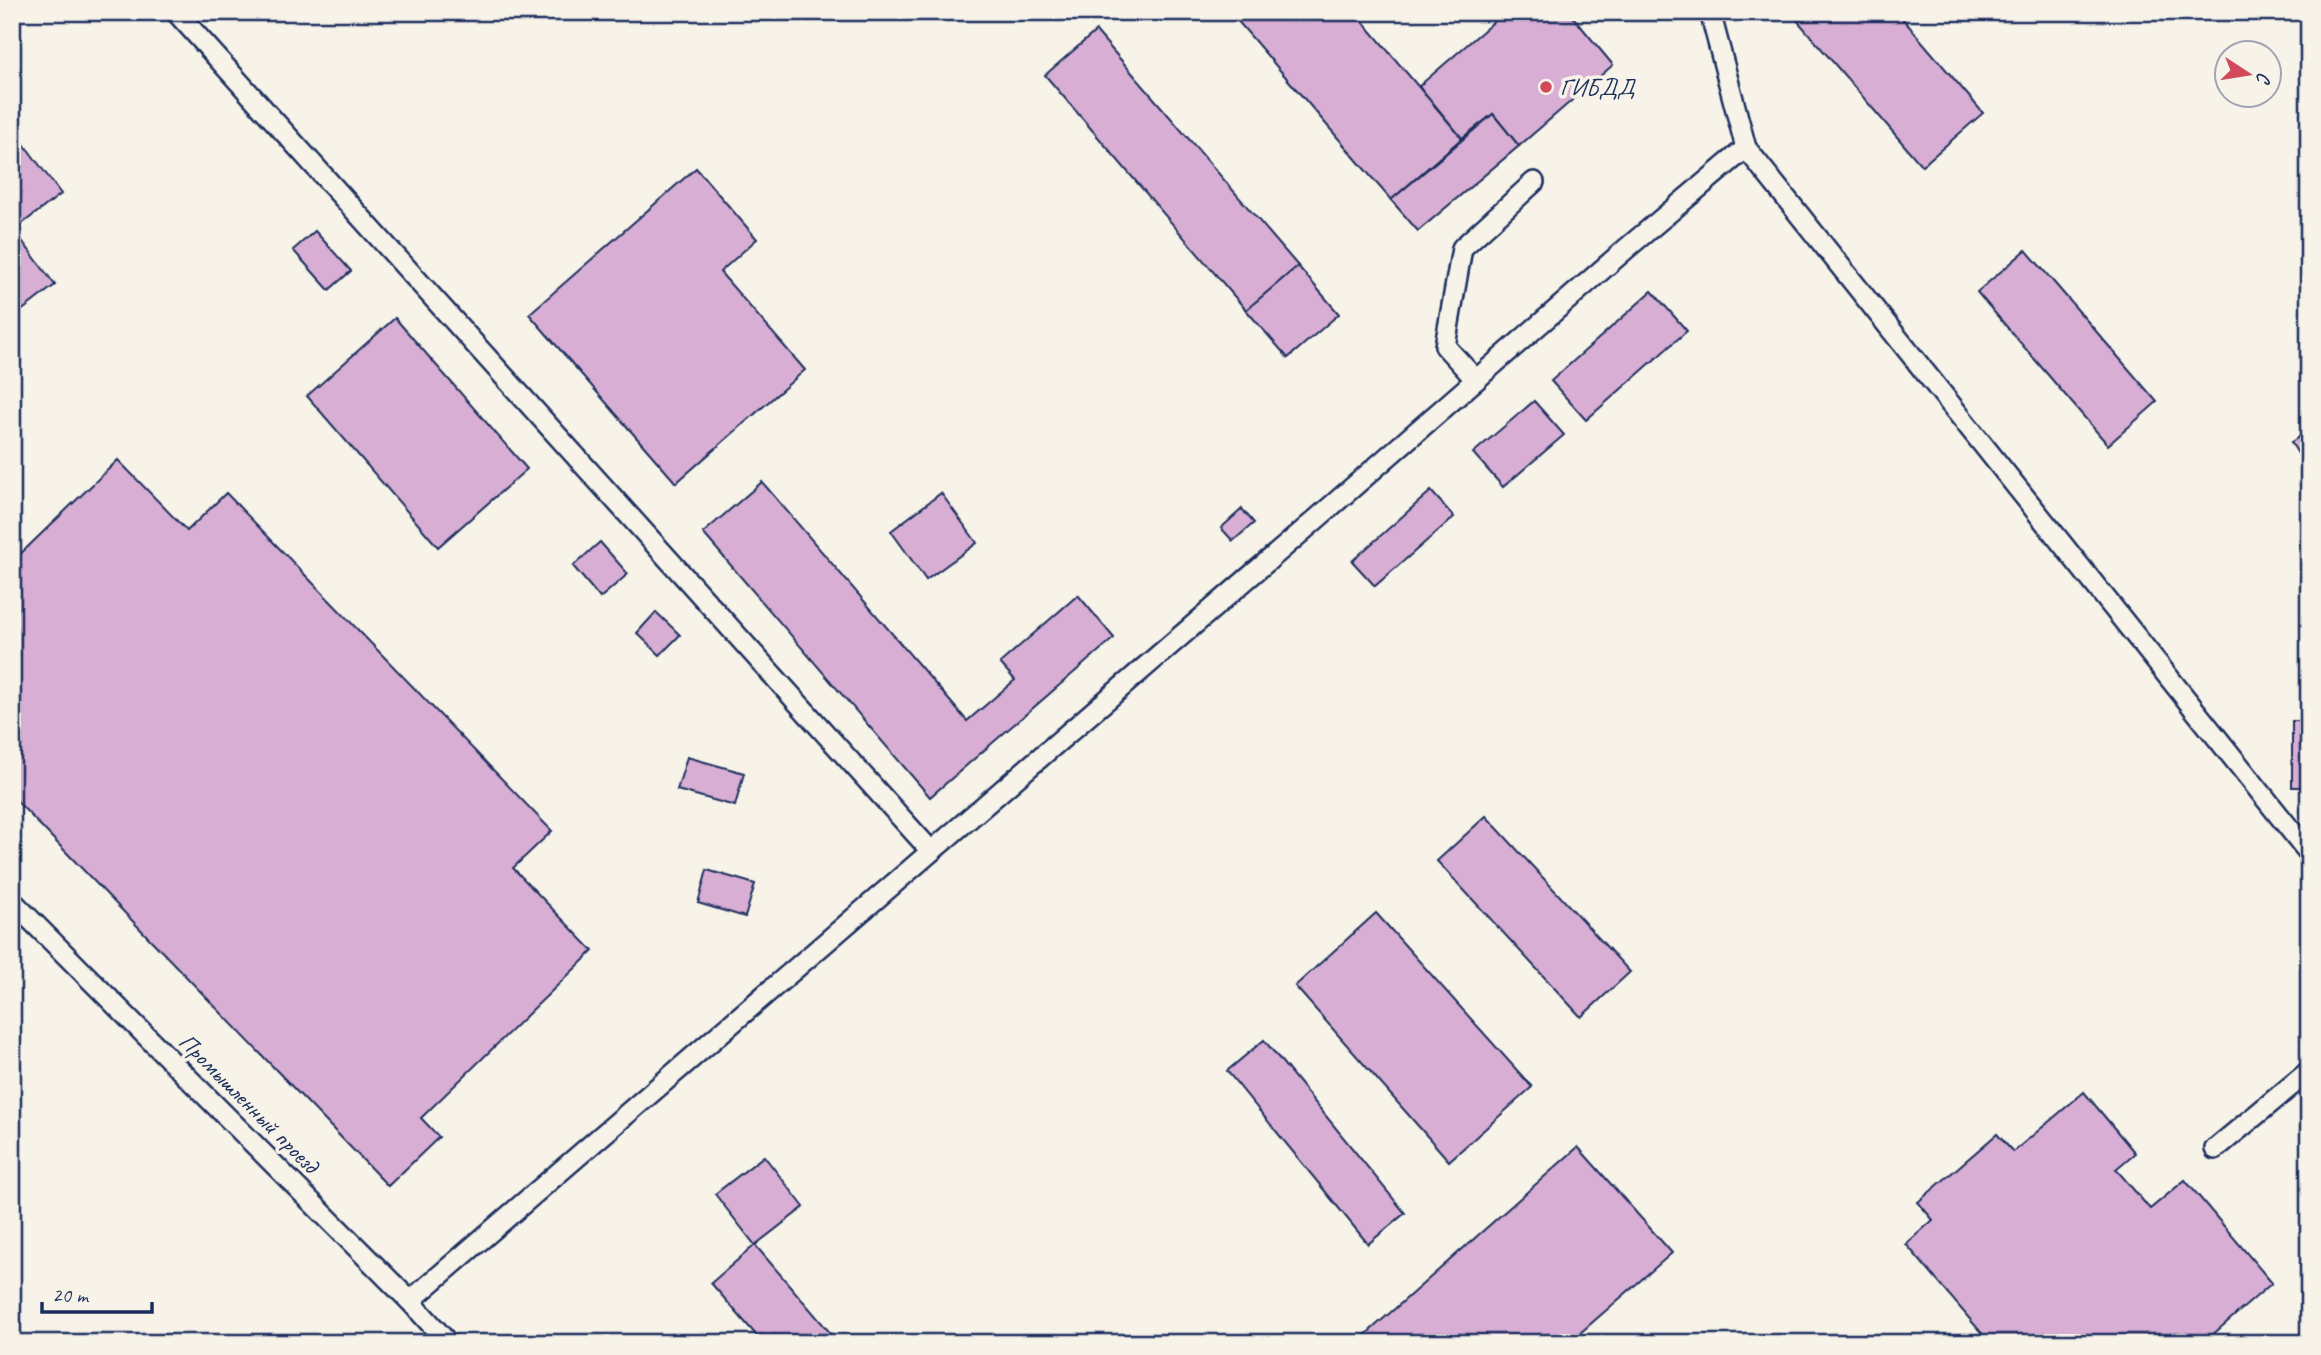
<svg xmlns="http://www.w3.org/2000/svg" width="2321" height="1355" font-family="Caveat,sans-serif">
	<rect width="100%" height="100%" fill="#f7f3e8"/>
	<filter id="ink" filterUnits="userSpaceOnUse"><feTurbulence type="fractalNoise" baseFrequency=".0143" numOctaves="2"/><feDisplacementMap in="SourceGraphic" scale="14" xChannelSelector="R" yChannelSelector="G"/><feConvolveMatrix kernelMatrix="1 2 1 2 8 2 1 2 1" color-interpolation-filters="sRGB"/></filter>
	<g filter="url(#ink)">
		<g fill="#d8aed4" stroke="#1b2f5e" stroke-width="2">
			<polygon points="1230,12 1355,12 1462,138 1391,200"/>
			<polygon points="1505,12 1569,12 1613,65 1519,146 1493,114 1462,138 1419,86"/>
			<polygon points="1790,12 1897,12 1983,113 1922,166"/>
			<polygon points="1096,31 1298,266 1246,310 1045,75"/>
			<polygon points="1493,114 1519,146 1418,231 1391,200"/>
			<polygon points="12,128 61,194 14,230 55,285 12,318"/>
			<polygon points="696,168 757,239 720,272 805,370 676,483 529,314"/>
			<polygon points="315,231 351,271 329,290 293,250"/>
			<polygon points="2026,250 2157,402 2108,445 1977,292"/>
			<polygon points="1298,266 1339,314 1288,358 1246,310"/>
			<polygon points="1652,291 1687,331 1586,420 1551,381"/>
			<polygon points="395,318 527,469 438,547 307,396"/>
			<polygon points="1534,401 1564,435 1503,487 1473,453"/>
			<polygon points="2309,431 2309,472 2291,442"/>
			<polygon points="118,460 187,531 226,493 552,831 513,868 593,951 421,1118 439,1137 388,1186 12,796 12,562"/>
			<polygon points="762,482 967,721 1015,680 1000,663 1078,595 1114,638 930,797 703,533"/>
			<polygon points="1431,491 1454,517 1375,586 1352,561"/>
			<polygon points="941,493 977,543 926,580 891,531"/>
			<polygon points="1242,509 1254,523 1233,541 1221,528"/>
			<polygon points="600,542 628,574 600,598 573,566"/>
			<polygon points="656,612 680,635 660,655 637,633"/>
			<rect x="2292" y="721" width="17" height="66"/>
			<polygon points="687,757 744,773 735,806 677,790"/>
			<polygon points="1486,816 1630,972 1581,1017 1437,861"/>
			<polygon points="707,870 755,884 745,917 698,903"/>
			<polygon points="1376,913 1532,1087 1449,1161 1295,986"/>
			<polygon points="1264,1040 1405,1213 1368,1244 1227,1071"/>
			<polygon points="2084,1092 2135,1153 2116,1169 2150,1209 2185,1180 2272,1283 2203,1343 1990,1343 1906,1244 1933,1220 1918,1202 1997,1134 2013,1152"/>
			<polygon points="1578,1147 1672,1253 1571,1341 1572,1343 1356,1343"/>
			<polygon points="764,1156 804,1207 755,1245 715,1194"/>
			<polygon points="755,1245 839,1343 763,1343 711,1283"/>
		</g>
		<g fill="none" stroke-linecap="round" stroke-linejoin="round">
			<g stroke="#1b2f5e" stroke-width="24">
				<g id="lane">
					<polyline points="176,12 931,851"/>
					<polyline points="1710,12 1746,148 2309,853"/>
					<polyline points="1476,380 1445,346 1462,248 1534,182"/>
					<polyline points="12,901 410,1301 448,1343"/>
					<polyline points="2215,1149 2309,1071"/>
					<polyline points="410,1301 1313,522 1627,248 1746,148"/>
				</g>
			</g>
			<use href="#lane" stroke="#f7f3e8" stroke-width="19"/>
		</g>
	</g>
	<circle fill="#d1495b" stroke="#f7f3e8" stroke-width="2.5" cx="1546" cy="87" r="7"/>
	<g text-anchor="middle" dominant-baseline="central" stroke-width="7" stroke-linejoin="round" paint-order="stroke">
		<g font-size="24" fill="#1b2f5e" stroke="#f7f3e8" text-anchor="start">
			<text x="1560" y="87">ГИБДД</text>
		</g>
		<g font-size="24" fill="#1b2f5e" stroke="#f7f3e8">
			<text transform="translate(249 1103) rotate(45)">Промышленный проезд</text>
		</g>
	</g>
	<rect width="2321" height="1355" fill="none" stroke="#f7f3e8" stroke-width="42"/>
	<rect x="21" y="21" width="2279" height="1313" fill="none" stroke="#1b2f5e" stroke-width="2.5" filter="url(#ink)"/>
	<g transform="translate(2248 74) rotate(102)"><circle r="33" fill="#f7f3e8" stroke="#9fa5b1" stroke-width="2"/>
	<path d="M0-5L12 26L0 18L-12 26Z" fill="#d1495b"/>
	<text y="-10" font-size="19" font-weight="bold" text-anchor="middle" fill="#1b2f5e">С</text>
	</g>
	<path d="M42 1302v10h110v-10" fill="none" stroke="#1b2f5e" stroke-width="3.5"/>
	<text x="52" y="1302" font-size="21" fill="#1b2f5e" stroke="#f7f3e8" stroke-width="5" paint-order="stroke">20 m</text>
</svg>
